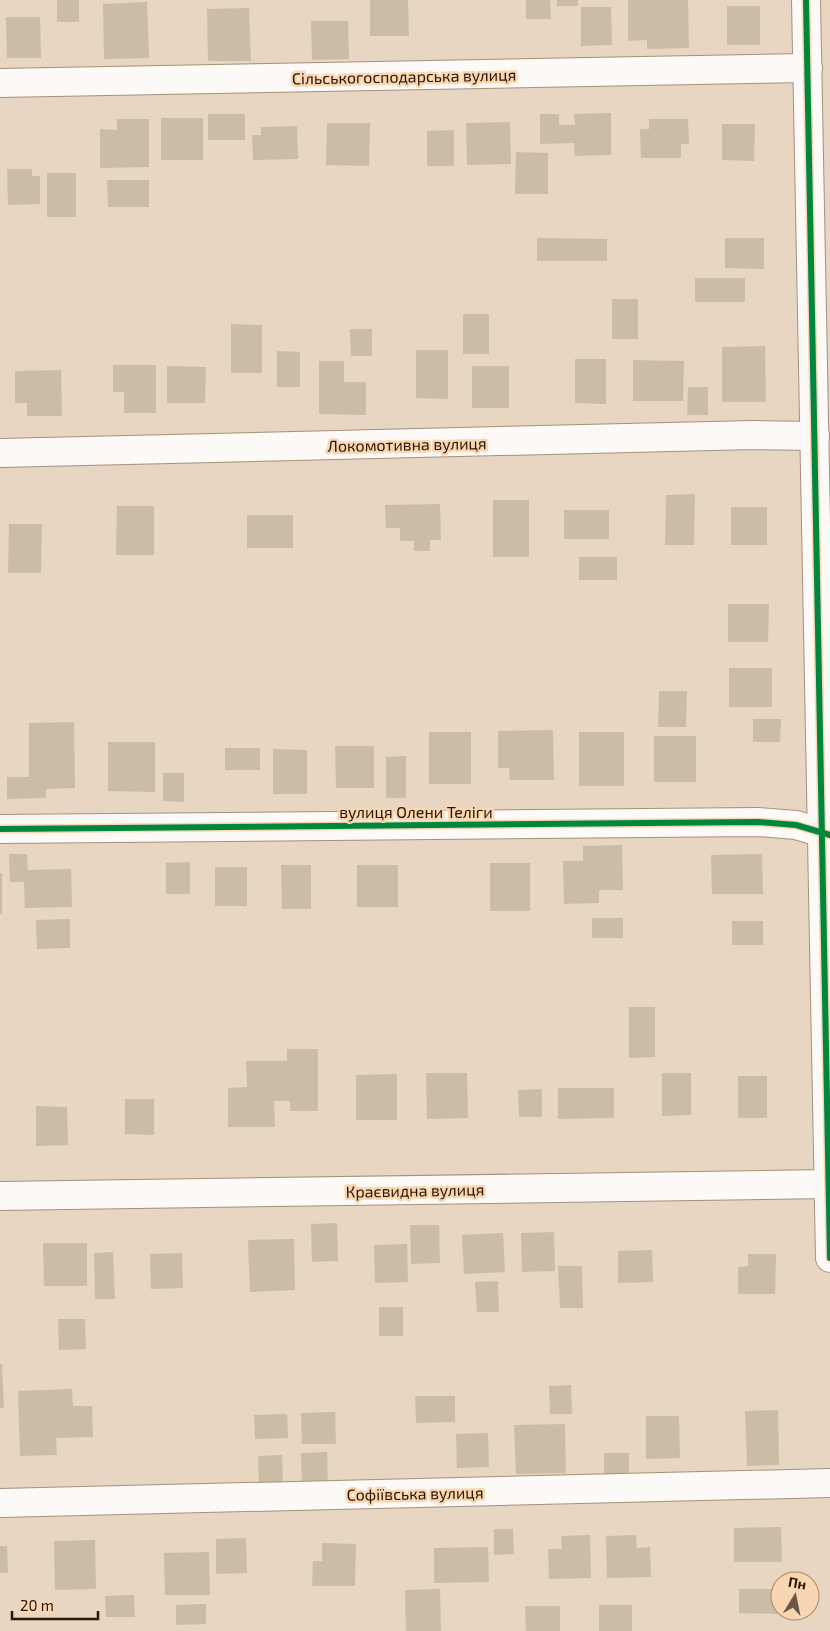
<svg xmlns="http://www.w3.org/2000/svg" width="830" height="1631" font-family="'Exo 2',sans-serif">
	<rect width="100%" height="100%" fill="#e8d5c2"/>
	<g fill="#cbbda5">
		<rect x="57" y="0" width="22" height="22"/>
		<polygon points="370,0 408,0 409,36 370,36"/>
		<polygon points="526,0 550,0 551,19 526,19"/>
		<rect x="557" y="0" width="21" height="6"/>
		<polygon points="628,0 688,0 689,48 647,49 647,40 628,41"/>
		<polygon points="147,2 149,58 104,59 103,4"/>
		<rect x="727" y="6" width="33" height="39"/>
		<polygon points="581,7 611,7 612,45 581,46"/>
		<polygon points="249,8 251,61 208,61 207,9"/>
		<polygon points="6,17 40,17 41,58 7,58"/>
		<polygon points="311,21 348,21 349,59 312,60"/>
		<polygon points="611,113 611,155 575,156 574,143 540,144 540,114 559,114 559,125 575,125 574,114"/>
		<rect x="208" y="114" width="37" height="26"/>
		<rect x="161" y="118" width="42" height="42"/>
		<polygon points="117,119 149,119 149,167 100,168 100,129 117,130"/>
		<polygon points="649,119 688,119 689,144 681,144 681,158 641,158 640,129 649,129"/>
		<polygon points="510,122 511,164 467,165 466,123"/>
		<polygon points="327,123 370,123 369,166 326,165"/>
		<polygon points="722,124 755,124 754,161 722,160"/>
		<polygon points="297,126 298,159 253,160 252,135 261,135 261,127"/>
		<polygon points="454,130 454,166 427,166 427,131"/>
		<polygon points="516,152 548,153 548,194 515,194"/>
		<polygon points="7,169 32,169 32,176 40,176 40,204 8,205"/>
		<rect x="47" y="173" width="29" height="44"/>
		<polygon points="107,180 149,180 149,207 108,207"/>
		<polygon points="537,238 607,239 607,261 537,261"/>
		<polygon points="725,238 764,238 764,269 725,268"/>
		<rect x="695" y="278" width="50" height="24"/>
		<rect x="612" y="299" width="26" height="40"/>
		<rect x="463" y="314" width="26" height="40"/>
		<polygon points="231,324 262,325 262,373 231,373"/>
		<polygon points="350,329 372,329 372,356 351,356"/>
		<polygon points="765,346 766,402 722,402 722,347"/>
		<polygon points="416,350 448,350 448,399 416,398"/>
		<polygon points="277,351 300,352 300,387 277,387"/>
		<polygon points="575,359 606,359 606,404 575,403"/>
		<polygon points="633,360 684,361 683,401 633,401"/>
		<polygon points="319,361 344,361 344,382 366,382 366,415 319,414"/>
		<polygon points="113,365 156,365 156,413 124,413 124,392 113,392"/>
		<polygon points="167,366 206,367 205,403 167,403"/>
		<rect x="472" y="366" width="37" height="42"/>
		<polygon points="61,370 62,416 27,416 27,403 15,403 15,371"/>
		<polygon points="688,387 708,387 708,415 687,415"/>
		<polygon points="695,494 694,545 665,545 666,495"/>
		<rect x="493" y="500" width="36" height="57"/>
		<polygon points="440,504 441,540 430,540 430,551 414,551 414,541 400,541 400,528 386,528 385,505"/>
		<polygon points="117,506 154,506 154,555 116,555"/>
		<rect x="731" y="507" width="36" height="38"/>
		<rect x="564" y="510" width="45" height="29"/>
		<rect x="247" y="515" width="46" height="33"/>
		<polygon points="9,524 42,524 41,573 8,573"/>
		<rect x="579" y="557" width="38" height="23"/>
		<polygon points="728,604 769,604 768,642 728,642"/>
		<rect x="729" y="668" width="43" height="39"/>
		<polygon points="659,691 687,691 686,727 658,727"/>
		<polygon points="753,719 781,719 780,742 753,742"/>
		<polygon points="74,722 75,788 46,789 46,798 7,799 7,777 29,777 29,723"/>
		<polygon points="553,730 554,780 510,780 509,768 498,768 498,731"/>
		<rect x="429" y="732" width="42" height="52"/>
		<rect x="579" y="732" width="45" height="54"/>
		<rect x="654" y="736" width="42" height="46"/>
		<polygon points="108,742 155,742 155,792 108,791"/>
		<polygon points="335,746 374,746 374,788 336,788"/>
		<rect x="225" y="748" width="35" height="22"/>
		<polygon points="273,749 307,750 307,794 273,794"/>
		<polygon points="406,756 406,798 386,798 386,757"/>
		<polygon points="163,773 184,773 184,802 163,801"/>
		<polygon points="622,845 623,890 599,890 599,903 564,904 563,861 583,861 583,846"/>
		<polygon points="9,854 27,854 28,870 71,869 72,907 25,908 24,882 10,882"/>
		<polygon points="762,854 763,894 712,894 711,855"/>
		<polygon points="190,862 190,894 166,894 166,863"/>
		<rect x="490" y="863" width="40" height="48"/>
		<polygon points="281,865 311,865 311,909 282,909"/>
		<rect x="357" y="865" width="41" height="42"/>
		<rect x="215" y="867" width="32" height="39"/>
		<rect x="0" y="873" width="2" height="41"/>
		<rect x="592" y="918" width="31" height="20"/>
		<polygon points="70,919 70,948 37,949 36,920"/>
		<rect x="732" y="921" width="31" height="24"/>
		<polygon points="629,1007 655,1007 655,1057 629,1058"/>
		<polygon points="287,1049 318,1049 318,1111 290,1111 290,1101 274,1101 275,1127 228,1127 228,1088 247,1087 246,1061 287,1061"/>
		<polygon points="426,1073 467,1073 468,1118 427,1119"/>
		<polygon points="662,1073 691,1073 691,1115 662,1116"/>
		<polygon points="397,1074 397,1120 356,1120 356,1075"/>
		<rect x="738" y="1076" width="29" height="42"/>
		<polygon points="558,1088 614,1088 614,1118 558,1119"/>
		<polygon points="542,1089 542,1117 519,1117 518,1090"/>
		<polygon points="125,1099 154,1099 154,1135 125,1134"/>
		<polygon points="36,1106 67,1107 68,1145 36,1146"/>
		<polygon points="337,1223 338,1261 312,1262 311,1224"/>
		<polygon points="410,1225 439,1225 440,1263 411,1264"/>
		<polygon points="554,1232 555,1271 522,1272 521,1233"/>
		<polygon points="503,1233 505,1272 464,1274 462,1235"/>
		<polygon points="294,1239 295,1290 250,1292 248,1240"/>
		<polygon points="43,1243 87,1243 87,1286 44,1286"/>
		<polygon points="407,1244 408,1282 375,1283 374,1245"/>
		<polygon points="652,1250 653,1282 618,1283 618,1251"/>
		<polygon points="113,1252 115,1299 95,1299 94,1253"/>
		<polygon points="182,1253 183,1288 151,1289 150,1254"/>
		<polygon points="748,1254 776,1254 775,1294 738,1294 738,1267 748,1266"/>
		<polygon points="558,1266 582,1266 583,1308 560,1308"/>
		<polygon points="498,1281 499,1312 477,1312 475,1282"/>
		<rect x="379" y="1307" width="24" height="29"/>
		<polygon points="58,1319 85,1319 86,1349 59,1350"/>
		<polygon points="0,1364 2,1364 4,1408 0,1408"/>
		<polygon points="571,1385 572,1414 550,1414 549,1386"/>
		<polygon points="72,1389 73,1406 92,1406 93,1437 56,1438 57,1455 20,1456 18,1391"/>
		<polygon points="415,1396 455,1396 455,1422 416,1423"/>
		<polygon points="778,1410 779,1465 747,1466 745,1411"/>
		<polygon points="335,1412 336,1444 302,1444 301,1413"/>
		<polygon points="287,1414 288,1438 255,1439 254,1415"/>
		<polygon points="646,1416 679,1416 680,1458 646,1459"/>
		<polygon points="565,1424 566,1473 516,1474 514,1425"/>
		<polygon points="488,1433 489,1467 457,1468 456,1434"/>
		<polygon points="327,1452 328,1488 302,1488 301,1453"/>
		<rect x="604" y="1453" width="25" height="26"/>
		<polygon points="282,1455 283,1486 259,1487 258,1456"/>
		<polygon points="781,1527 782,1562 734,1562 734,1528"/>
		<polygon points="494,1529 513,1529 514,1554 494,1555"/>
		<polygon points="590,1535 591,1578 549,1579 548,1549 562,1549 561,1536"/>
		<polygon points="636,1535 637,1548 650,1547 651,1577 607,1578 606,1536"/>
		<polygon points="246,1538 247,1573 216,1574 216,1539"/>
		<polygon points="95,1540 96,1589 55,1590 54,1541"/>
		<polygon points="322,1543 356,1544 355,1586 312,1586 313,1561 322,1561"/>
		<polygon points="0,1546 7,1546 8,1573 0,1573"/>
		<polygon points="488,1547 489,1582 434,1583 434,1548"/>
		<polygon points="209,1552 210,1595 165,1595 164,1553"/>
		<polygon points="440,1589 441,1631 406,1631 405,1590"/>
		<polygon points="739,1589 778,1589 778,1614 739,1613"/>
		<polygon points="134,1595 135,1617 106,1617 105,1596"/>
		<polygon points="206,1604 206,1624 176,1625 176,1605"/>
		<rect x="599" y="1605" width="33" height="26"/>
		<polygon points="525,1606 560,1606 560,1631 526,1631"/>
	</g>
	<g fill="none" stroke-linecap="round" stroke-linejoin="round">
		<g stroke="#a4927d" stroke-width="30">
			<g id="minor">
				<polyline points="806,0 830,1258"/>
				<polyline points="0,83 808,68"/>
				<polyline points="0,453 754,435 815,436"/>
				<polyline points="0,829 758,822 796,825 830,835"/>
				<polyline points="0,1196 830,1184"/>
				<polyline points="0,1503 830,1483"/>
			</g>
		</g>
		<use href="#minor" stroke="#fcf9f6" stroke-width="28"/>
		<g stroke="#f8d6b2" stroke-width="9">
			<g id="cycleway">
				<polyline points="806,0 830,1258"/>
				<polyline points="0,829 758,822 796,825 830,835"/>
			</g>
		</g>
		<use href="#cycleway" stroke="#00873e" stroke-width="6"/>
	</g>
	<g text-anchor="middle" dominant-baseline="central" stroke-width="5" stroke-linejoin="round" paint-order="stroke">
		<g font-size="16" fill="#291500" stroke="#f8d6b2">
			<text transform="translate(404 76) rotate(-1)">Сільськогосподарська вулиця</text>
			<text transform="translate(407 444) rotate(-1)">Локомотивна вулиця</text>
			<text x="416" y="811">вулиця Олени Теліги</text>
			<text transform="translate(415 1190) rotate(-1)">Краєвидна вулиця</text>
			<text transform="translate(415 1493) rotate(-1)">Софіївська вулиця</text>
		</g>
	</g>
	<g transform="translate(795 1596) rotate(10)"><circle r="24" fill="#f8d6b2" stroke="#a5896b"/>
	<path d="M0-4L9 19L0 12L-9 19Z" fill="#6c5844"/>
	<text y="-8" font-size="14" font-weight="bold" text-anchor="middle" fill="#291500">Пн</text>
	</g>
	<path d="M12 1611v8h86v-8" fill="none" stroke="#291500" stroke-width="2.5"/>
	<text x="20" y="1611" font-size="15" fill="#291500" stroke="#f8d6b2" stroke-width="4" paint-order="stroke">20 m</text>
</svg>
